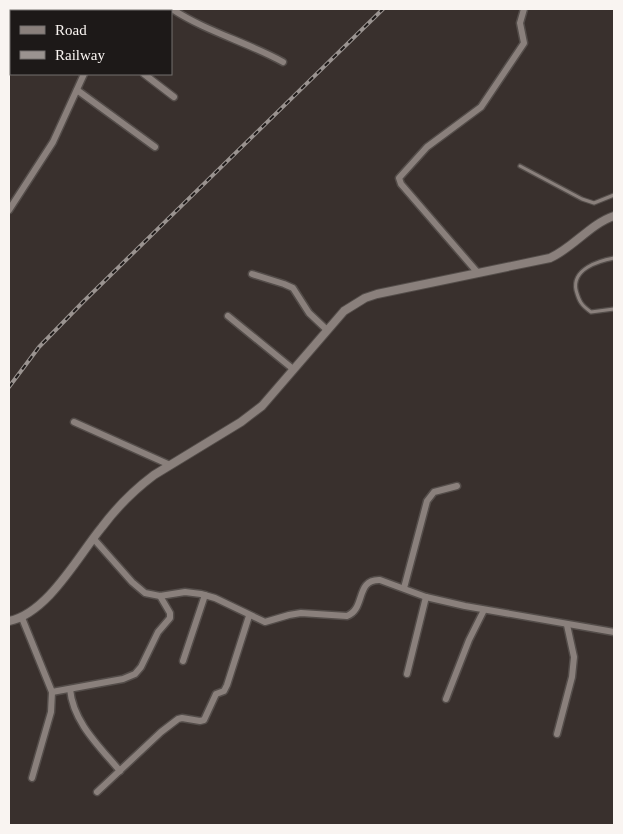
<svg xmlns="http://www.w3.org/2000/svg" width="623" height="834" font-family="Georgia,serif">
	<rect width="100%" height="100%" fill="#39302d"/>
	<g fill="none" stroke-linecap="round" stroke-linejoin="round">
		<g stroke="#544d4a" stroke-width="5.5">
			<g id="service">
				<polyline points="520,166 582,199 594,203 614,195"/>
				<path d="M 614,258 C 598,261 572,269 576,290 C 579,301 581,305 591,312 L 614,309"/>
			</g>
		</g>
		<g stroke="#544d4a" stroke-width="9">
			<g id="minor">
				<path d="M 172,9 C 207,32 247,42 283,62"/>
				<polyline points="41,11 43,9"/>
				<polyline points="115,11 118,9"/>
				<polyline points="9,62 11,56"/>
				<polyline points="144,74 174,97"/>
				<polyline points="77,90 155,147"/>
				<polyline points="9,210 53,142 84,74"/>
				<polyline points="478,273 401,184 399,178 427,147 481,107 524,43 520,23 524,9"/>
				<polyline points="252,274 284,284 293,288 309,313 327,330"/>
				<polyline points="228,316 293,369"/>
				<polyline points="74,422 170,465"/>
				<path d="M 93,538 L 132,582 L 145,593 L 160,596 L 185,592 L 201,594 L 215,598 L 265,622 L 289,615 L 301,613 L 347,616 C 366,609 355,579 380,580 L 426,597 L 465,606 L 614,632"/>
				<polyline points="404,588 427,501 434,492 457,486"/>
				<polyline points="22,618 52,692 51,712 32,778"/>
				<polyline points="183,661 205,595"/>
				<polyline points="407,674 426,597"/>
				<path d="M 70,689 C 73,722 99,746 120,771"/>
				<polyline points="52,692 123,679 135,674 141,667 158,632 170,618 170,613 160,596"/>
				<polyline points="446,699 469,640 484,610"/>
				<polyline points="557,734 572,677 574,657 567,625"/>
				<polyline points="97,792 161,732 178,719 182,718 200,721 204,720 216,694 224,691 227,685 249,616"/>
			</g>
		</g>
		<g stroke="#544d4a" stroke-width="10">
			<path id="tertiary" d="M 9,621 C 48,613 78,556 102,527 C 117,507 134,490 154,475 L 241,422 L 262,406 L 344,311 L 365,298 L 377,294 L 550,258 C 573,248 590,224 614,216"/>
		</g>
		<use href="#service" stroke="#8a807c" stroke-width="3"/>
		<use href="#minor" stroke="#8a807c" stroke-width="6"/>
		<use href="#tertiary" stroke="#8a807c" stroke-width="8"/>
		<g stroke="#9a9390" stroke-width="4">
			<polyline id="rail" points="9,387 39,347 83,302 383,9"/>
		</g>
		<use href="#rail" stroke="#1d1918" stroke-width="2" stroke-dasharray="5.5" stroke-linecap="butt"/>
	</g>
	<rect width="623" height="834" fill="none" stroke="#f9f4f1" stroke-width="20"/>
	<rect x="10" y="10" width="162" height="65" fill="#1d1918" stroke="#75716f"/>
	<rect x="20" y="26" width="25" height="8" fill="#8a807c" stroke="#75716f"/>
	<text x="55" y="35" font-size="15" fill="#f9f4f1">Road</text>
	<rect x="20" y="51" width="25" height="8" fill="#9a9390" stroke="#75716f"/>
	<text x="55" y="60" font-size="15" fill="#f9f4f1">Railway</text>
</svg>
